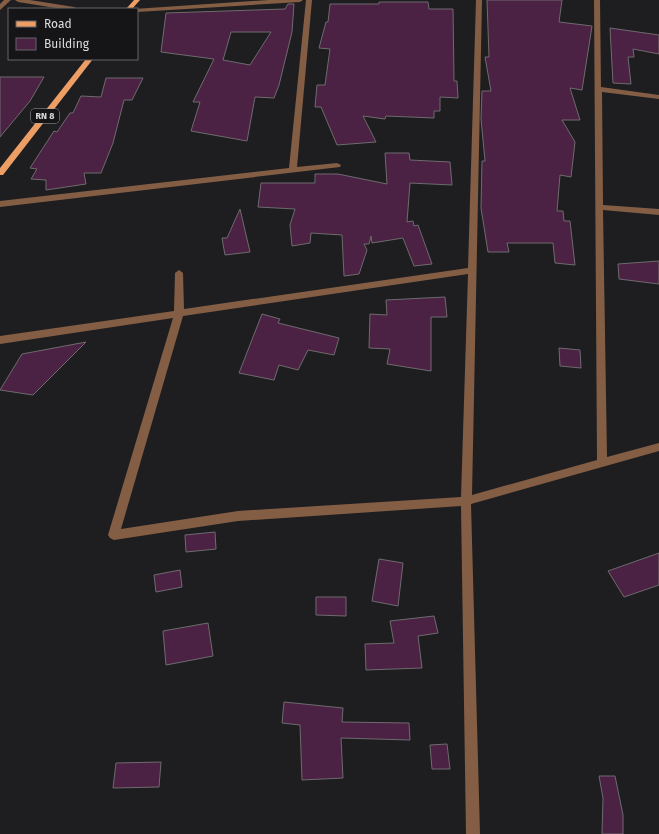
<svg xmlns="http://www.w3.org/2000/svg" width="659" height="834" font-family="'Fira Sans',sans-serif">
	<rect width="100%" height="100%" fill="#1e1e20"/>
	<g fill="#4b2144" stroke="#6e6b6d" fill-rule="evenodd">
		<polygon points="487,0 562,0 559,22 592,26 582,90 570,88 580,120 562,120 575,142 571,177 560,175 557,211 563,211 564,221 570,221 575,265 555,263 553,243 507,243 509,252 488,252 481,208 482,161 485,161 481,119 482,91 491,91 485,57 489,57"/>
		<polygon points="379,2 428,2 429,9 453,9 454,81 457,81 458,98 440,97 440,111 434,111 434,118 386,116 385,119 363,116 376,142 337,145 321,107 315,107 317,85 325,85 330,49 319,48 326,22 328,22 330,4 379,4"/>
		<path d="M 288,4 L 294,4 L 292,32 L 279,85 L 274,98 L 255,97 L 247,141 L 191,131 L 200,102 L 193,102 L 214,59 L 161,52 L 166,13 L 285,9 ZM 231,32 L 271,32 L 250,65 L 223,60 Z"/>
		<polygon points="610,28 659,35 659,54 633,49 634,57 628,57 631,84 613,83"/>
		<polygon points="0,77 44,77 30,101 0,137"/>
		<polygon points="106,78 143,78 132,100 124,100 113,143 101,173 84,173 86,184 46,190 46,180 31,179 37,169 30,168 54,131 57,132 70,113 73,113 81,96 101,97"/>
		<polygon points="385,153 409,153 410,160 450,162 452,185 410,183 407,222 413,221 414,226 418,225 432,264 414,266 403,238 372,243 371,236 369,244 364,244 367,250 359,274 344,276 342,235 311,233 310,243 292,246 290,225 295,209 258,207 261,183 315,183 315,174 338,174 387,184"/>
		<polygon points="240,209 250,252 225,255 222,238 227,238"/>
		<polygon points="659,261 659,284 619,279 618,264"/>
		<polygon points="445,297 447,317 431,317 431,371 387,364 390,349 369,348 370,314 387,315 386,300"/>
		<polygon points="262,314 280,319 278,323 339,338 334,355 308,350 298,370 279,365 274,380 239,373"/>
		<polygon points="86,342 33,395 0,390 22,354"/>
		<polygon points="559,348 580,350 581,368 560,366"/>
		<polygon points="215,532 216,549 186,552 185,535"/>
		<polygon points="659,553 659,585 624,597 608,571"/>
		<polygon points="379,559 403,563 398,606 372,601"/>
		<polygon points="180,570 182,587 156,592 154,575"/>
		<polygon points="316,597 346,597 346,616 316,615"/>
		<polygon points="434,616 438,633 418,636 422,668 366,670 365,644 394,643 390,621"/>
		<polygon points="208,623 213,656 166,665 163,631"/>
		<polygon points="284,702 343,708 342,722 409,723 410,740 341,738 343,778 302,780 300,725 282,723"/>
		<polygon points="447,744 450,769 432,769 430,745"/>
		<polygon points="161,762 159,787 113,788 116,763"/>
		<polygon points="599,776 615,776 623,815 623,834 602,834 603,798"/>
	</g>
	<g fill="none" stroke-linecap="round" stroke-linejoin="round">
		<g fill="#845e44" fill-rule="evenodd">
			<polygon points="4,0 11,0 0,10 0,4"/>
			<polygon points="15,0 30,0 74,7 77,9 62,9 18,2"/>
			<polygon points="269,0 303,0 300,2 137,12 137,9 134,9"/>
			<polygon points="306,0 312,0 297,167 337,163 341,165 340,167 0,207 0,201 289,168"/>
			<path d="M 476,0 L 482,0 L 472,495 L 597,460 L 594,0 L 600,0 L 601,87 L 659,95 L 659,99 L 602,92 L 603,205 L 659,209 L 659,215 L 603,210 L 607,457 L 659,443 L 659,451 L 471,504 L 480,834 L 466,834 L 461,506 L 238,521 L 114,540 L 110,538 L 108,535 L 173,318 L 0,344 L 0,336 L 174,311 L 175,273 L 179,270 L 183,273 L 184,309 L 468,268 ZM 468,274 L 461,497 L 238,511 L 121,529 L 183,316 Z"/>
		</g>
		<g fill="#ed9e65" fill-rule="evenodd">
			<polygon points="134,0 140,0 132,9 126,9"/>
			<polygon points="86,59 93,59 3,175 0,175 0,168"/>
		</g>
	</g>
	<g text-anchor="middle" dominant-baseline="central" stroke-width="4" stroke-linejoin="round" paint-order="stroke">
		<rect fill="#151417" stroke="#a1a1a2" stroke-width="1" x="31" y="109" width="28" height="14" rx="3"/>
		<g font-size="9" font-weight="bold" fill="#ddddde">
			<text x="45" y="116">RN 8</text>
		</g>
	</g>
	<rect x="8" y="8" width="130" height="52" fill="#151417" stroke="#656467"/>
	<rect x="16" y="21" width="20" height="6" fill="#ed9e65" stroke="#656467"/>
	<text x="44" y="28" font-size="12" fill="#ddddde">Road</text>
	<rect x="16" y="38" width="20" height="12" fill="#4b2144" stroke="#656467"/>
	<text x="44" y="48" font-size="12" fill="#ddddde">Building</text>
</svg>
